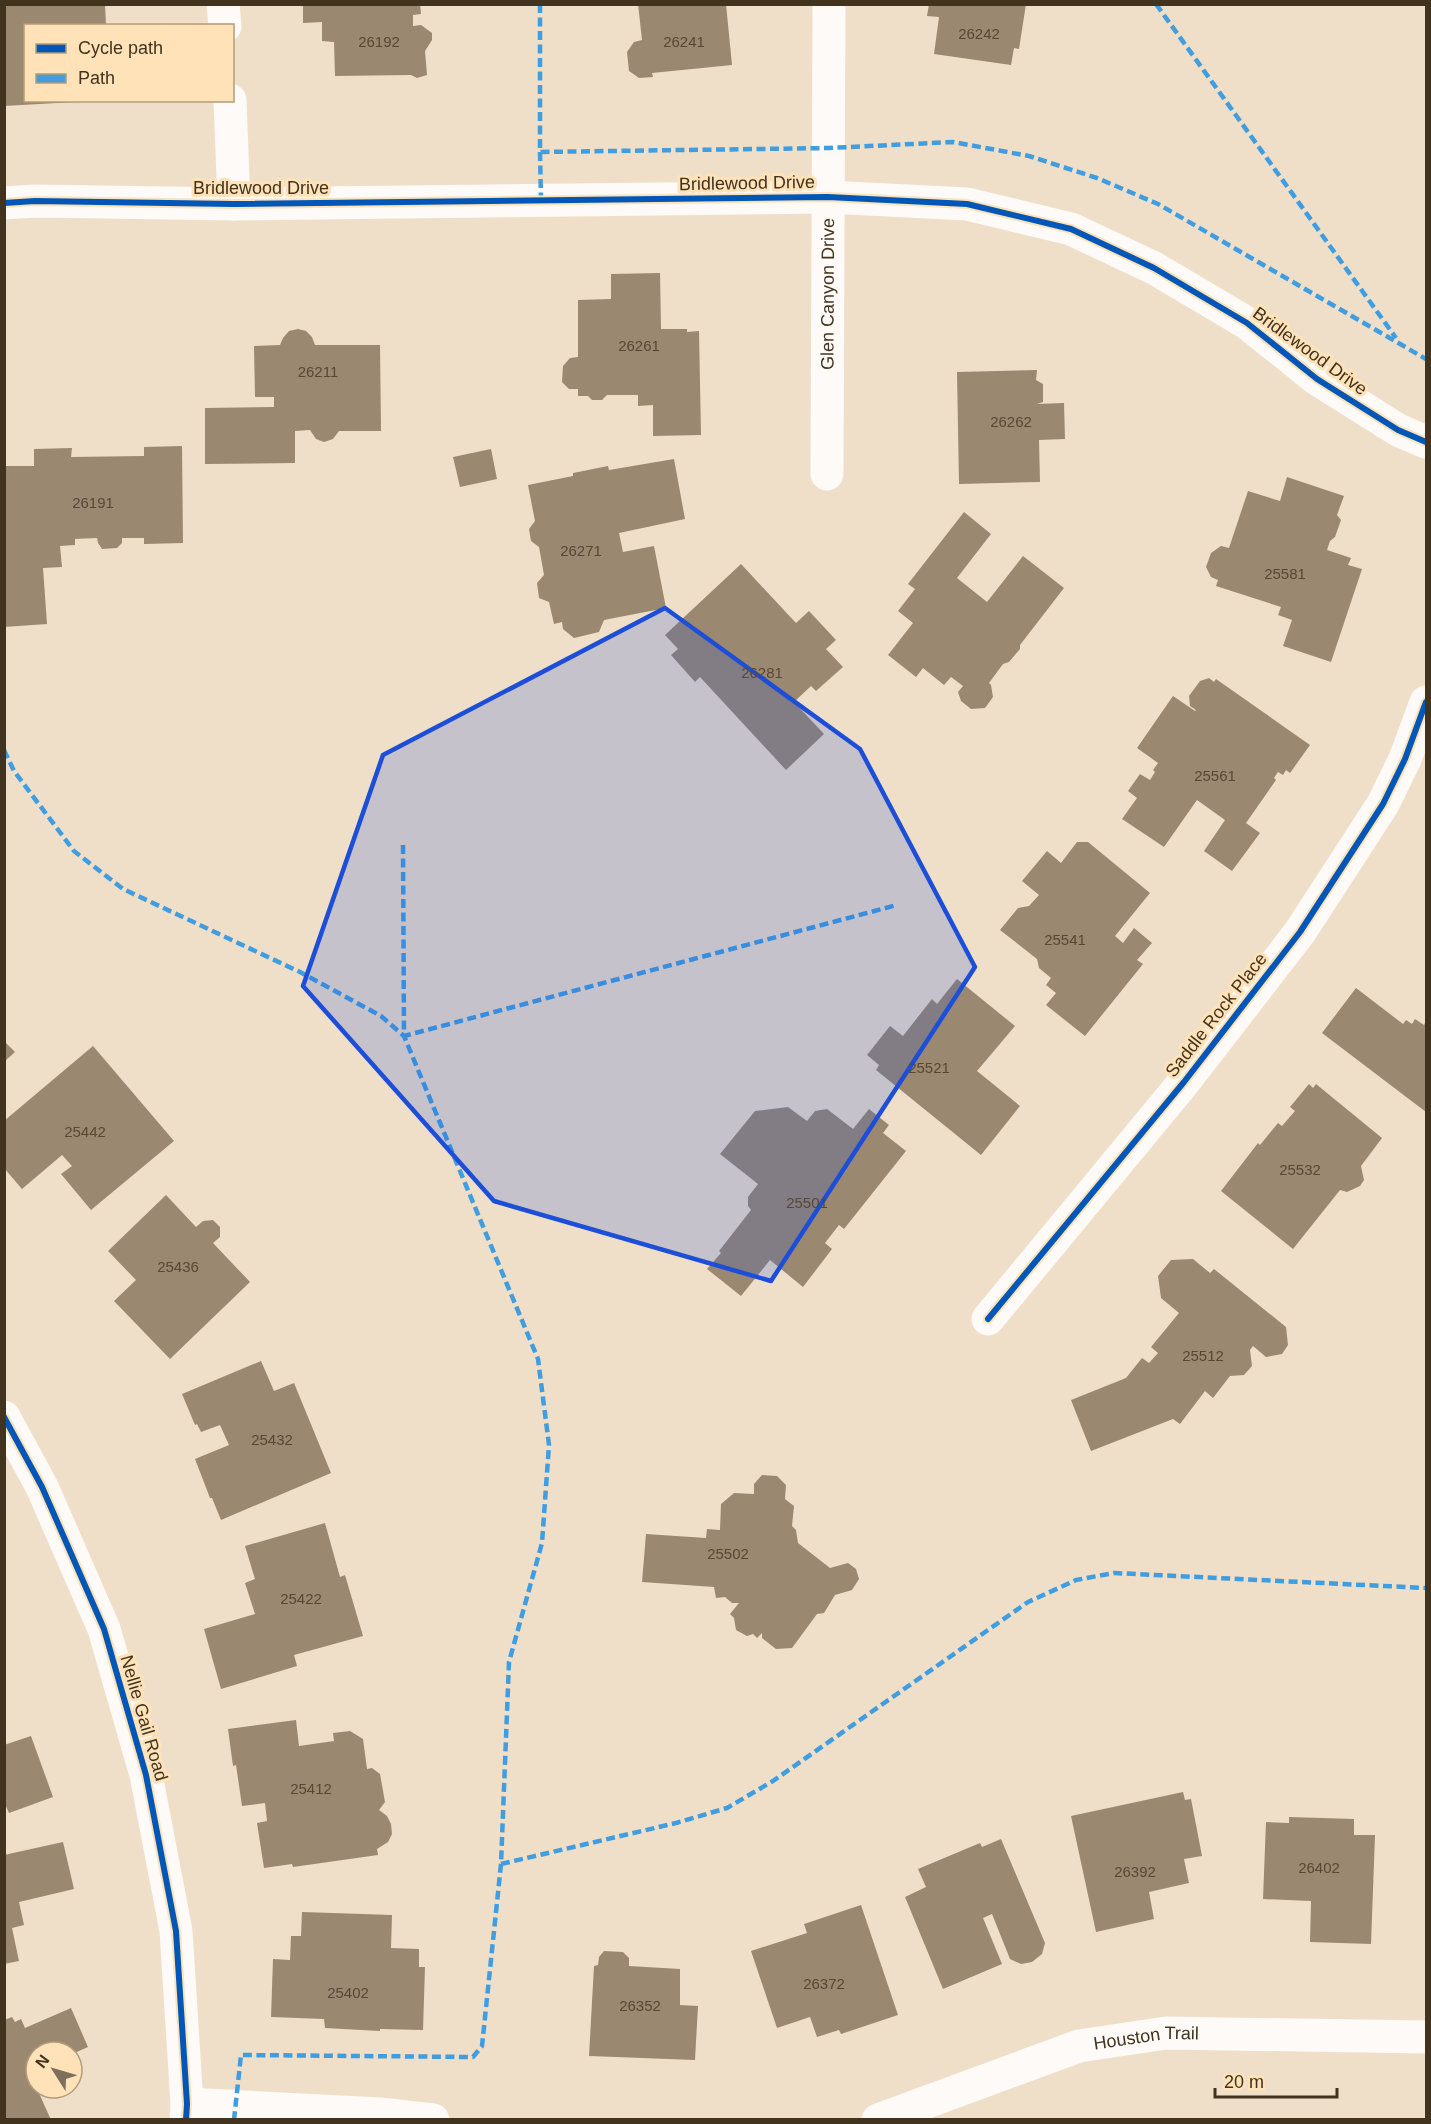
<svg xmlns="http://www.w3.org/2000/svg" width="1431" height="2124" font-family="Arial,sans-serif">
	<rect width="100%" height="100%" fill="#efdfc8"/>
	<g fill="#9b8871">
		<polygon points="4,4 105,4 106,26 26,26 26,100 75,100 75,102 4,106"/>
		<polygon points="303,4 420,4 421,14 413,15 413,26 421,25 432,33 432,40 425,51 427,75 417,78 411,75 335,76 334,42 322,41 322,22 303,23"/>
		<polygon points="638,4 726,4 732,65 652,73 653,77 639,78 629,71 627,52 634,42 642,40"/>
		<polygon points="929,4 1026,4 1019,49 1014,48 1011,65 934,54 939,17 927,16"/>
		<polygon points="660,273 661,329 687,329 687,332 699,331 701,435 653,436 653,405 638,406 638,395 607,395 602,400 592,400 588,396 578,396 578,389 569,389 562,382 563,366 570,358 578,357 578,300 611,299 611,274"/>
		<polygon points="298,329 306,331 312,337 315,345 380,345 381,431 339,431 333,439 324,442 316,439 310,430 295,431 295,463 205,464 205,408 274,407 274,397 255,397 254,346 280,345 283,338 289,331"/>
		<polygon points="1037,370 1036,380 1043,384 1043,402 1037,404 1064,403 1065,439 1039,440 1040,482 959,484 957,372"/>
		<polygon points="182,446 183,543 144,544 144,538 122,538 122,543 117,548 102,549 98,543 97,538 75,539 75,545 60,546 62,567 43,568 47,624 4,627 4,466 34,466 34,449 72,448 71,457 144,456 144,447"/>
		<polygon points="491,449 497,479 460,487 453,457"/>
		<polygon points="674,459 685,519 619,533 623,552 654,546 666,608 604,620 599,632 574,638 563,629 562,622 554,624 549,602 539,598 537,583 544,575 539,547 531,541 529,529 535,521 528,485 573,476 573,473 608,466 609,470"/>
		<polygon points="1287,477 1344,496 1337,515 1341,520 1335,537 1330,541 1327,550 1351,558 1348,565 1362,569 1331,662 1283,646 1292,620 1278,615 1281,607 1216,586 1218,580 1211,577 1206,567 1211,553 1221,546 1229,548 1248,491 1280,501"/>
		<polygon points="964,512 991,534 957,578 987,602 1023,556 1064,588 1020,645 1020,649 1009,662 1003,664 989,683 991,685 993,697 985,708 971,709 961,701 958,692 963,686 951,677 944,685 923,668 916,677 888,655 913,623 898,611 915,589 908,584"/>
		<polygon points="741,564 796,623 809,611 836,640 826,649 843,667 816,691 811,686 794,702 824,734 786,770 700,677 695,682 671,655 678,649 665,635"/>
		<polygon points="1209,678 1214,682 1216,679 1310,745 1290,773 1286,770 1283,775 1278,772 1274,778 1276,780 1246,823 1260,833 1232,871 1204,851 1225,820 1197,800 1164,847 1122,819 1137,798 1128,791 1140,774 1150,780 1155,772 1153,770 1158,763 1137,748 1173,696 1195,711 1196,710 1190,706 1189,696 1200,681"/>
		<polygon points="1077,842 1088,842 1150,893 1115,936 1123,943 1134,928 1152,943 1137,960 1143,964 1085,1036 1046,1005 1056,993 1046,985 1051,978 1039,968 1037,959 1000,930 1018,908 1029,906 1039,895 1022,881 1047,851 1061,863"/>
		<polygon points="957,979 1015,1026 977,1071 1020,1106 981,1155 876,1070 879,1065 867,1055 890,1026 903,1036 932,999 937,1004"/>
		<polygon points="1356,988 1403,1024 1406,1020 1412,1024 1415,1019 1424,1025 1426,1021 1426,1112 1322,1033"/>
		<polygon points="4,1041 15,1052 4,1062"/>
		<polygon points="93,1046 174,1141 91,1210 61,1174 72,1166 62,1155 22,1189 4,1168 4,1121"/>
		<polygon points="1309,1084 1313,1088 1316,1084 1382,1138 1361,1166 1364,1180 1360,1186 1347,1192 1340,1190 1293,1249 1221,1191 1258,1143 1260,1145 1278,1123 1282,1126 1295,1111 1290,1107"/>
		<polygon points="788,1107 807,1121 815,1111 827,1109 853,1129 869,1109 889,1125 883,1133 906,1151 844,1229 839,1225 825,1243 832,1249 803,1287 770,1260 741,1296 707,1269 721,1253 719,1251 751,1210 748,1206 748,1197 758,1184 720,1154 755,1111"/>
		<polygon points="166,1195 196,1227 203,1221 213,1220 220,1227 220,1237 213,1243 250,1282 170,1359 114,1301 136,1280 108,1251"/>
		<polygon points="1193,1259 1210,1273 1214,1269 1286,1327 1288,1345 1282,1354 1266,1357 1253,1346 1250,1350 1252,1366 1244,1375 1230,1376 1213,1398 1205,1391 1180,1424 1173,1419 1091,1451 1071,1400 1126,1378 1142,1358 1149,1363 1158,1353 1151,1347 1179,1313 1161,1298 1158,1276 1171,1260"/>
		<polygon points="261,1361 274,1391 294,1383 331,1473 221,1520 212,1498 210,1498 195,1459 229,1445 220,1425 201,1432 197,1424 195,1425 182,1394"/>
		<polygon points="762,1475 777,1476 786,1485 785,1499 794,1506 792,1526 796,1530 798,1543 830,1568 848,1563 856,1569 859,1579 852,1590 835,1595 824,1613 817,1614 792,1648 776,1649 762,1638 762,1633 757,1638 753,1634 747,1636 736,1630 734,1618 730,1614 739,1603 732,1603 725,1597 716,1598 714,1587 642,1582 646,1534 706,1538 707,1529 720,1530 721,1504 734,1493 754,1494 754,1484"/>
		<polygon points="325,1523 340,1577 345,1575 363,1636 294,1655 297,1666 221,1689 204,1629 255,1614 245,1583 255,1579 245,1546"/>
		<polygon points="296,1720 299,1746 334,1741 333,1733 350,1731 363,1739 367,1769 372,1768 380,1774 385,1802 379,1810 387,1816 391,1824 392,1834 388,1842 377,1849 378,1855 293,1867 292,1864 264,1868 257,1823 267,1821 265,1803 242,1806 236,1765 233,1766 228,1729"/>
		<polygon points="31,1736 53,1797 9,1813 4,1802 4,1745"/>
		<polygon points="1183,1792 1185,1800 1191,1799 1202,1856 1184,1859 1189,1883 1149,1892 1154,1919 1096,1932 1071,1816"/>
		<polygon points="1289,1817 1354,1819 1354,1835 1375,1835 1371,1944 1310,1942 1311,1901 1263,1899 1266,1822 1289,1823"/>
		<polygon points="1001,1839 1045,1943 1042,1954 1032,1962 1021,1964 1010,1959 992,1914 983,1918 1002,1964 943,1989 905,1897 926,1887 918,1869 980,1843 982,1847"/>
		<polygon points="63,1842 74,1889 19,1902 24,1925 12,1928 19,1961 4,1964 4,1855"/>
		<polygon points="861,1905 898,2015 841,2034 839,2030 817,2037 810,2017 777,2028 751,1951 807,1933 804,1924"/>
		<polygon points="302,1912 392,1915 391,1948 419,1949 419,1967 425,1967 423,2030 380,2029 380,2031 325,2028 324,2019 271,2017 273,1959 290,1960 291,1936 301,1936"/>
		<polygon points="604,1951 623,1952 629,1958 629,1966 680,1969 680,2005 698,2006 695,2060 589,2056 594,1966 598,1965 599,1957"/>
		<polygon points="71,2008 88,2047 72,2054 72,2052 36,2052 36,2070 30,2073 51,2120 4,2120 4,2020 12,2017 15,2022 21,2019 25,2028"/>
	</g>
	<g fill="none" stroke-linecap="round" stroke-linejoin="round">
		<g stroke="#fdfaf7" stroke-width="33">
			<polyline points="223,4 225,26"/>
			<polyline points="230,100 234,204"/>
			<path id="s1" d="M 827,474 L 829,4"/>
			<polyline points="988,1319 1184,1082 1300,932 1383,804 1405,759 1426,702"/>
			<polyline points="187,2104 380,2114 433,2120"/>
			<path id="s2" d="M 878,2120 L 1079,2046 L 1166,2033 L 1426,2037"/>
		</g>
		<g stroke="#fdfaf7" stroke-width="33">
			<polyline points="4,203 35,201 234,204 828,197 967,204 1071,229 1154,268 1247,323 1317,379 1398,430 1426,442"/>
			<polyline points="4,1417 42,1487 104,1629 146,1775 176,1931 187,2104 186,2120"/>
		</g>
		<g stroke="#3f9de0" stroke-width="4.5" stroke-dasharray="9 4.5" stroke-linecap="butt">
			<polyline points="540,4 540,152 829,148 953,142 1029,156 1097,178 1158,204 1426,359"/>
			<polyline points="1156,4 1396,338"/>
			<polyline points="540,152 541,200"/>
			<polyline points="4,750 14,771 74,851 123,889 300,972 381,1016 404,1036 538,1359 549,1445 542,1543 509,1662 501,1864 482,2046 473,2057 241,2055 234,2120"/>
			<polyline points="403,845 404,1036 897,905"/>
			<polyline points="501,1864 676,1823 727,1808 773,1781 1028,1602 1076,1580 1114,1573 1426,1588"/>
		</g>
		<g stroke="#ffe2b8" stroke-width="10">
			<g id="cycleway">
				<polyline points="4,203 35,201 234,204 828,197 967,204 1071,229 1154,268 1247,323 1317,379 1398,430 1426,442"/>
				<polyline points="988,1319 1184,1082 1300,932 1383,804 1405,759 1426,702"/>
				<polyline points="4,1417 42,1487 104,1629 146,1775 176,1931 187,2104 186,2120"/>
			</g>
		</g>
		<use href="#cycleway" stroke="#0057b8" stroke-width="6"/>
	</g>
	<path fill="#1d4ed8" fill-opacity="0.2" stroke="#1d4ed8" stroke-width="4.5" stroke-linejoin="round" d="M 665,608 L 860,749 L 975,967 L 771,1281 L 494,1201 L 303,986 L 383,755 Z"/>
	<g text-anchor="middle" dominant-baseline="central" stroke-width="6" stroke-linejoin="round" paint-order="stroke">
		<g font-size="15" fill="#584833">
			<text x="979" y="33">26242</text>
			<text x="379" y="41">26192</text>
			<text x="684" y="41">26241</text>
			<text x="639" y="345">26261</text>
			<text x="318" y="371">26211</text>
			<text x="1011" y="421">26262</text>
			<text x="93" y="502">26191</text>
			<text x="581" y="550">26271</text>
			<text x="1285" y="573">25581</text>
			<text x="762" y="672">26281</text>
			<text x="1215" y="775">25561</text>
			<text x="1065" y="939">25541</text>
			<text x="929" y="1067">25521</text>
			<text x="85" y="1131">25442</text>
			<text x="1300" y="1169">25532</text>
			<text x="807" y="1202">25501</text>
			<text x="178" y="1266">25436</text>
			<text x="1203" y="1355">25512</text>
			<text x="272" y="1439">25432</text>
			<text x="728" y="1553">25502</text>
			<text x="301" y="1598">25422</text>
			<text x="311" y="1788">25412</text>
			<text x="1319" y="1867">26402</text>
			<text x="1135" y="1871">26392</text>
			<text x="824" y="1983">26372</text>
			<text x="348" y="1992">25402</text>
			<text x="640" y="2005">26352</text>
		</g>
		<g font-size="18" fill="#41331e" stroke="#ffe2b8">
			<text transform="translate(747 183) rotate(-1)">Bridlewood Drive</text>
			<text x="261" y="188">Bridlewood Drive</text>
			<text stroke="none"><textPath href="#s1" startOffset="180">Glen Canyon Drive</textPath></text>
			<text transform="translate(1310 351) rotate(36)">Bridlewood Drive</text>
			<text transform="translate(1216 1015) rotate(-52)">Saddle Rock Place</text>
			<text transform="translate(144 1718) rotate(74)">Nellie Gail Road</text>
			<text stroke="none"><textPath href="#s2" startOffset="282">Houston Trail</textPath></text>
		</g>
	</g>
	<rect width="1431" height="2124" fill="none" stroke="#41331e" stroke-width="12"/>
	<rect x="24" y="24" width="210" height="78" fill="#ffe2b8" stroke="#b39c7a" stroke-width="1.5"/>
	<rect x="36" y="44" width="30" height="9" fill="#0057b8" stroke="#b39c7a" stroke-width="1.5"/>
	<text x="78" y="54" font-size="18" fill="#41331e">Cycle path</text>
	<rect x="36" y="74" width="30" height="9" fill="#3f9de0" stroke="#b39c7a" stroke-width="1.5"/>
	<text x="78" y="84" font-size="18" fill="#41331e">Path</text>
	<g transform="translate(54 2070) rotate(307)"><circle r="28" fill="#ffe2b8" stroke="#b39c7a" stroke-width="1.5"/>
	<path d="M0-4.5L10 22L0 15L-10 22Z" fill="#7e6f5a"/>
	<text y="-9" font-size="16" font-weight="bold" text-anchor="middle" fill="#41331e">N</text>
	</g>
	<path d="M1215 2088v9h122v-9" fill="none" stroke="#41331e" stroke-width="3"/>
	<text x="1224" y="2088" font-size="18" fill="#41331e" stroke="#ffe2b8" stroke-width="4.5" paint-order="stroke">20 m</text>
</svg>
